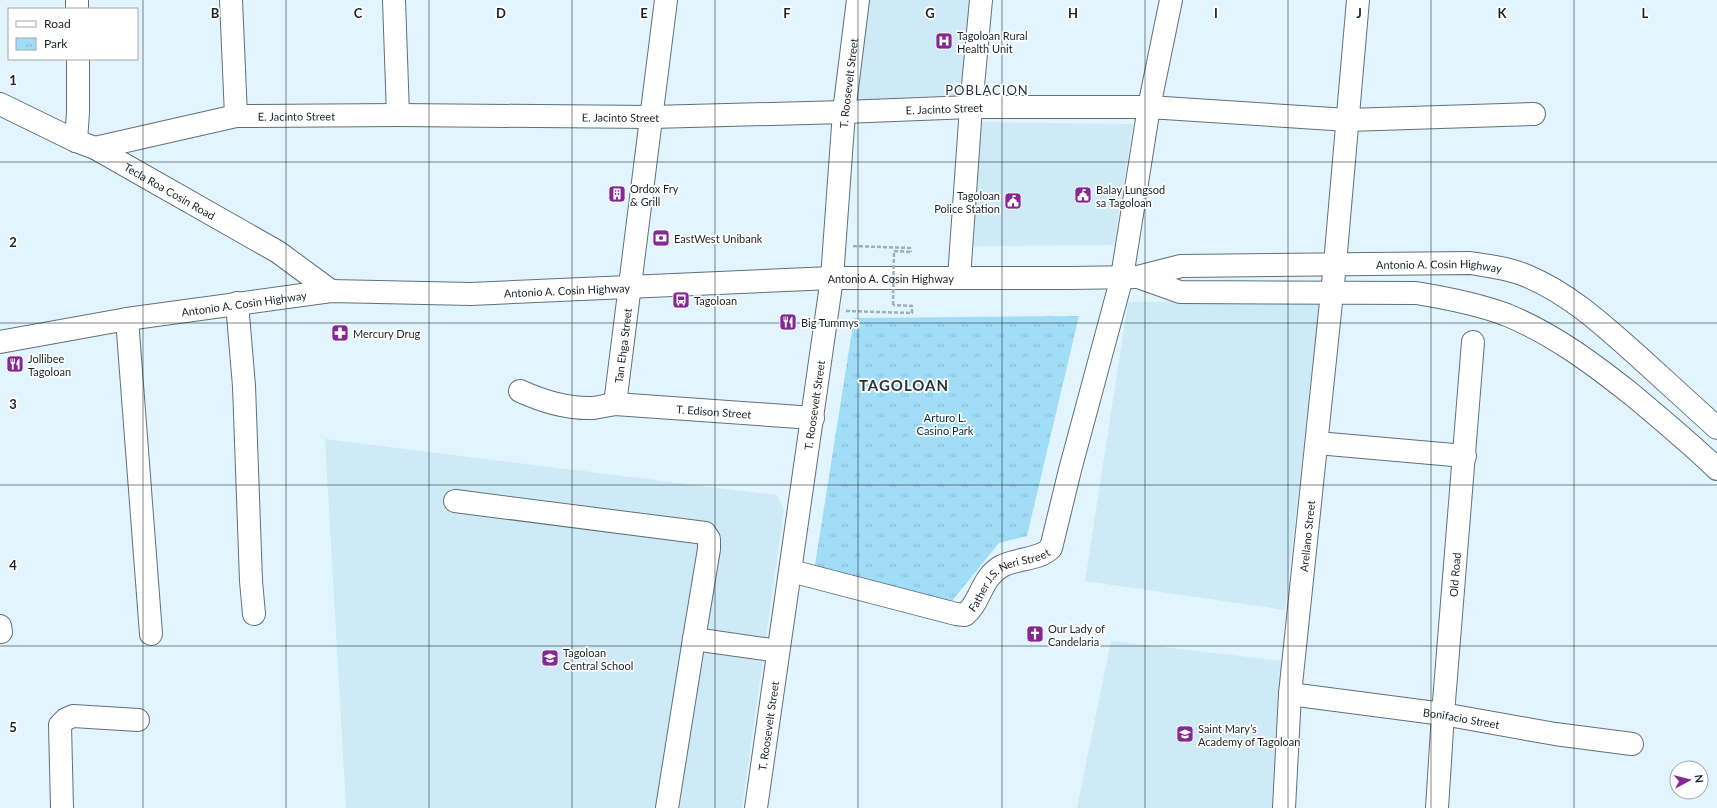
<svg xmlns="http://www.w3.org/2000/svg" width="1717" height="808" font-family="Lato,sans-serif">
	<defs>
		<pattern id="park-tufts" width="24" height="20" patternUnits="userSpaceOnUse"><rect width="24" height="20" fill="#a2ddf7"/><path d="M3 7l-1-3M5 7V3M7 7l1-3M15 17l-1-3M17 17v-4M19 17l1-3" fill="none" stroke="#8bbdd4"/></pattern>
	</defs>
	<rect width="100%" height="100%" fill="#e2f5fe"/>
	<g fill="#ceeaf7">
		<polygon points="869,0 973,0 961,100 858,100"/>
		<polygon points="978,122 1133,124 1114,245 973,246"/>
		<polygon points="1320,300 1285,610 1085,581 1128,302"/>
		<polygon points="325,439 777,495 784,509 742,808 346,808"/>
		<polygon points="1111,641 1283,661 1273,808 1077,808"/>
	</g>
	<polygon fill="url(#park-tufts)" points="1079,316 1027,536 999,543 952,601 814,571 854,318"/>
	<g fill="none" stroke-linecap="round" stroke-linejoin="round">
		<g stroke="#5f7078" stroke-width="24">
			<g id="minor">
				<polyline points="77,0 77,9"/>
				<polyline points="231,0 236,116"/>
				<polyline points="394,0 398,115"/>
				<path id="s1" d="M 0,104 L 76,141 L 95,148 L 278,252 L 331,291"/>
				<polyline points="76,141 78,112 78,59"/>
				<path id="s2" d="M 95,148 L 236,116 L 398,115 L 652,117 L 844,112 L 971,107 L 1149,107 L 1348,120 L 1534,114"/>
				<polyline points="959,278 971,107 981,0"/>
				<polyline points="237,303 244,386 251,581 254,614"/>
				<polyline points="127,319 151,634"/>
				<path id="s3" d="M 520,391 C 542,401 568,409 593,408 C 601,407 607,405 615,404 L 813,418"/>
				<path id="s4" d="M 615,404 L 666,0"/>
				<polyline points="1317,443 1465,456"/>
				<polyline points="455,501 705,533 709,539 709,549 694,639 778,651"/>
				<path id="s5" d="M 791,571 L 956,614 L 965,615 C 981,602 981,577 1002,566 C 1017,558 1040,560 1051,548 L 1070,470 L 1122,277 L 1149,107 L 1171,0"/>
				<polyline points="0,626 1,632"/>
				<path id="s6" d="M 1290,694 L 1443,714 L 1555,734 L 1632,744"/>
				<polyline points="62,808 60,725 66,719 73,716 138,720"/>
				<polyline points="667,808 694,639"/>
				<path id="s7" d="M 756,808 L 832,278 L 844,112 L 858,0"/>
				<path id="s8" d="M 1284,808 L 1290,694 L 1335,264 L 1358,0"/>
				<path id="s9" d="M 1437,808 L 1443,714 L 1473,342"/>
			</g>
		</g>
		<g stroke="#5f7078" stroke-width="24">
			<g id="highway">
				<path d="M 1138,277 L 1180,292 L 1416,293 C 1447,298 1478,304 1507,315 C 1553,334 1592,363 1630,393 C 1660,418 1689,442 1717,469"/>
				<path id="s10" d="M 0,342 L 127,319 L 331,291 L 471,294 L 832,278 L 1070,278 L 1138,277 L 1181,266 L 1470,263 C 1489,266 1509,268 1527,276 C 1570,294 1603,325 1638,356 C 1664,380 1691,404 1717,428"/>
			</g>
		</g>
		<g stroke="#a0afb6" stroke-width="2.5" stroke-dasharray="4 2" stroke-linecap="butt">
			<polyline points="853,246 910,248 911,252"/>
			<polyline points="894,251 911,252"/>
			<polyline points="846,311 912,313 912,306 893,305"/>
		</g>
		<use href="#minor" stroke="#fff" stroke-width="22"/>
		<use href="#highway" stroke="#fff" stroke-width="22"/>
		<polyline stroke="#a0afb6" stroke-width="2.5" stroke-dasharray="4 2" stroke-linecap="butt" points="893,305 894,251"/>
	</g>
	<path fill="none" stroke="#1b2226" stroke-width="1" stroke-opacity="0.55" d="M 143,0 L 143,808M 286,0 L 286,808M 429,0 L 429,808M 572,0 L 572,808M 715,0 L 715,808M 858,0 L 858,808M 1002,0 L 1002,808M 1145,0 L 1145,808M 1288,0 L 1288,808M 1431,0 L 1431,808M 1574,0 L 1574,808M 0,162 L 1717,162M 0,323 L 1717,323M 0,485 L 1717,485M 0,646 L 1717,646"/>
	<defs>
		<g id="hospital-square" transform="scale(0.9)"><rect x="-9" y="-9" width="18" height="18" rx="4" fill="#842894" stroke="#fff"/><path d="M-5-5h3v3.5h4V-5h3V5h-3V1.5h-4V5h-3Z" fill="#fff"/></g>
		<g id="building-square" transform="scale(0.9)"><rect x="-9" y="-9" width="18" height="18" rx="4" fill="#842894" stroke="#fff"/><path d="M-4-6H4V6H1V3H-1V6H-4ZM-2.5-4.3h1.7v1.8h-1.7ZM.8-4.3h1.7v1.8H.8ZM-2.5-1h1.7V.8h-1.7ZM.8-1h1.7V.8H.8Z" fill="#fff"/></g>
		<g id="civic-square" transform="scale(0.9)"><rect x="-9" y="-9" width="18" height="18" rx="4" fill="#842894" stroke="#fff"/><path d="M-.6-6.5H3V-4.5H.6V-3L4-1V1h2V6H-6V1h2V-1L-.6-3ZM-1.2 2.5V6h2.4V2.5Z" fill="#fff"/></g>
		<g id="bank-square" transform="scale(0.9)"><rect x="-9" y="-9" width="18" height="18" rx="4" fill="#842894" stroke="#fff"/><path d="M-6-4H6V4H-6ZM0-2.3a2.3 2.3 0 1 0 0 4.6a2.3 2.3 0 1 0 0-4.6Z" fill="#fff"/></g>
		<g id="bus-square" transform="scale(0.9)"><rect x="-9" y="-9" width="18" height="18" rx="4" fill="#842894" stroke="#fff"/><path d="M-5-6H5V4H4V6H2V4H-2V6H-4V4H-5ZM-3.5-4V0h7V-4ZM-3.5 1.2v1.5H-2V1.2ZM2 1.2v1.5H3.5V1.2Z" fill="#fff"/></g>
		<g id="restaurant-square" transform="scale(0.9)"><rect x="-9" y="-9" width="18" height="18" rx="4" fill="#842894" stroke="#fff"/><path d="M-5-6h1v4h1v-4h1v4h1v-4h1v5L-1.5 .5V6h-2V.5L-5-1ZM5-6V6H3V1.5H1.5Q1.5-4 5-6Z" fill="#fff"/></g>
		<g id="pharmacy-square" transform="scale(0.9)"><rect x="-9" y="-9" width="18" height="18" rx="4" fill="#842894" stroke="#fff"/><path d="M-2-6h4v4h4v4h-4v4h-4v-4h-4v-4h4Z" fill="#fff"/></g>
		<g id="church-square" transform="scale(0.9)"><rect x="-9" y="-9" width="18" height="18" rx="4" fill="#842894" stroke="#fff"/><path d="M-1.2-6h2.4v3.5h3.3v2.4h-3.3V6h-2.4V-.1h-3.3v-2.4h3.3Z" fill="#fff"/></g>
		<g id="school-square" transform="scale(0.9)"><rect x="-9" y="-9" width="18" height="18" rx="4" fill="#842894" stroke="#fff"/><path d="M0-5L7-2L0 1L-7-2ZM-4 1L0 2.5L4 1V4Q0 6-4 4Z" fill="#fff"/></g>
	</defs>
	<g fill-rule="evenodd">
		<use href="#hospital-square" x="944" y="41"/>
		<use href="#building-square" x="617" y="194"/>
		<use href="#civic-square" x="1083" y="195"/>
		<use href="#civic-square" x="1013" y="201"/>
		<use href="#bank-square" x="661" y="238"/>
		<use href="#bus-square" x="681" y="300"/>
		<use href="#restaurant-square" x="788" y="322"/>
		<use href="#pharmacy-square" x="340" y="333"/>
		<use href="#restaurant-square" x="15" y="364"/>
		<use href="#church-square" x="1035" y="634"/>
		<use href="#school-square" x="550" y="658"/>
		<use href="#school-square" x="1185" y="734"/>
	</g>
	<g text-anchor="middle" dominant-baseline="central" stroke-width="3.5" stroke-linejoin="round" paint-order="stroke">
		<g font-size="11" fill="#1b2226" stroke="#fff" text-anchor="start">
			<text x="957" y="35">Tagoloan Rural<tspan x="957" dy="13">Health Unit</tspan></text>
			<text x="630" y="188">Ordox Fry<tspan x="630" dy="13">&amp; Grill</tspan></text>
			<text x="1096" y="189">Balay Lungsod<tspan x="1096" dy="13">sa Tagoloan</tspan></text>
			<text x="1000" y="195" text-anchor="end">Tagoloan<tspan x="1000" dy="13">Police Station</tspan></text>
			<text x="674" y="238">EastWest Unibank</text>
			<text x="694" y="300">Tagoloan</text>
			<text x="801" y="322">Big Tummys</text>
			<text x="353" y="333">Mercury Drug</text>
			<text x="28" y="358">Jollibee<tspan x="28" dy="13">Tagoloan</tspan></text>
			<text x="1048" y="628">Our Lady of<tspan x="1048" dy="13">Candelaria</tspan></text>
			<text x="563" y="652">Tagoloan<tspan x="563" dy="13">Central School</tspan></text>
			<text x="1198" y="728">Saint Mary’s<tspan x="1198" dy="13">Academy of Tagoloan</tspan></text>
		</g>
		<g font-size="11" fill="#1b2226" stroke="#fff">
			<text stroke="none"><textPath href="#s7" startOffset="731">T. Roosevelt Street</textPath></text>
			<text stroke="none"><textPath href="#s2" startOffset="853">E. Jacinto Street</textPath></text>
			<text stroke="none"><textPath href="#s2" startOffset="205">E. Jacinto Street</textPath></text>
			<text stroke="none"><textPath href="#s2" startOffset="529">E. Jacinto Street</textPath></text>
			<text stroke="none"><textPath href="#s1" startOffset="191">Tecla Roa Cosin Road</textPath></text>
			<text stroke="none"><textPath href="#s10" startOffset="1445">Antonio A. Cosin Highway</textPath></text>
			<text stroke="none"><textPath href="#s10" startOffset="895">Antonio A. Cosin Highway</textPath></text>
			<text stroke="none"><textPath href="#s10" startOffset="571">Antonio A. Cosin Highway</textPath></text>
			<text stroke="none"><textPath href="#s10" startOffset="247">Antonio A. Cosin Highway</textPath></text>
			<text stroke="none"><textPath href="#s4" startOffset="59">Tan Ehga Street</textPath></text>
			<text stroke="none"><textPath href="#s7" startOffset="407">T. Roosevelt Street</textPath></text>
			<text stroke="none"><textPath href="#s3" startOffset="197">T. Edison Street</textPath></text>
			<text stroke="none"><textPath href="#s8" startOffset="273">Arellano Street</textPath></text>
			<text stroke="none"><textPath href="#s9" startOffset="234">Old Road</textPath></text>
			<text stroke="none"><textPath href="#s5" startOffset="239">Father J.S. Neri Street</textPath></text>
			<text stroke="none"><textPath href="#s6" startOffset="173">Bonifacio Street</textPath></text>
			<text stroke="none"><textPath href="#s7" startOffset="83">T. Roosevelt Street</textPath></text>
		</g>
		<g font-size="11" fill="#002e3e" stroke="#fff">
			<text x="945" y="417">Arturo L.<tspan x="945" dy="13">Casino Park</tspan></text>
		</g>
		<g font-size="13" letter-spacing="1" fill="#26353c" stroke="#fff">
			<text x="987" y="90">POBLACION</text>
		</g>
		<g font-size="15" font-weight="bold" letter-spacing="1" fill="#26353c" stroke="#fff">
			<text x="904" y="385">TAGOLOAN</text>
		</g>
	</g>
	<g font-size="13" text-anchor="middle" font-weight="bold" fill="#1b2226" stroke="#fff" stroke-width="3.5" stroke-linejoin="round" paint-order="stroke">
		<text x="215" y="18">B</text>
		<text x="358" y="18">C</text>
		<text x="501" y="18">D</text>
		<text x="644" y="18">E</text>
		<text x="787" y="18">F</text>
		<text x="930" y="18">G</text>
		<text x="1073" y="18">H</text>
		<text x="1216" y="18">I</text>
		<text x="1359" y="18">J</text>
		<text x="1502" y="18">K</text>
		<text x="1645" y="18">L</text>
		<text x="13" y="85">1</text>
		<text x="13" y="247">2</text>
		<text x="13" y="409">3</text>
		<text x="13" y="570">4</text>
		<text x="13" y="732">5</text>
	</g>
	<rect x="8" y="8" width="130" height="52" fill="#ffffff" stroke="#a4a7a8"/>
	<rect x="16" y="21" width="20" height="6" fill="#ffffff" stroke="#a4a7a8"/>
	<text x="44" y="28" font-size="12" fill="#1b2226">Road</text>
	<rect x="16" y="38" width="20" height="12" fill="url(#park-tufts)" stroke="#a4a7a8"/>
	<text x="44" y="48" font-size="12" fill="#1b2226">Park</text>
	<g transform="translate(1689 780) rotate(83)"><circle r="19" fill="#ffffff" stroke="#a4a7a8"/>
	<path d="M0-3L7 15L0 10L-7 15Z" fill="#842894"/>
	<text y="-6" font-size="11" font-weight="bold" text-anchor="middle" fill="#1b2226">N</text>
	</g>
</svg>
